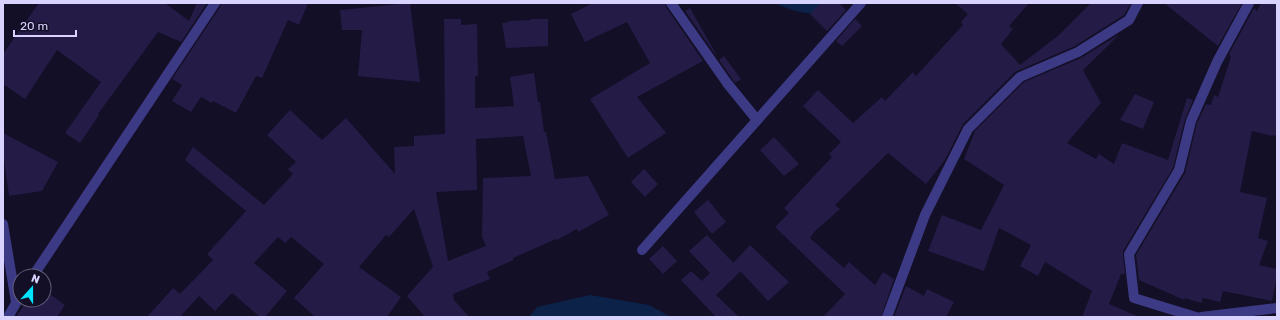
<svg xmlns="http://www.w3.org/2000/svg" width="1280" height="320" font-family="Rubik,sans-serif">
	<rect width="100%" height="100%" fill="#130f26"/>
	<g fill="#0c2248">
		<path d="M 776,3 L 838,3 C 832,6 825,11 818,13 C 807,15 785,9 776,3 Z"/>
		<polygon points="590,295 649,305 671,317 529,317 537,307"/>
	</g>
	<g fill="#241b47" fill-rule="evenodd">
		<polygon points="39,3 165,3 189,21 197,3 207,3 181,42 158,32 98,114 99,115 80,143 65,133 101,82 57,50 25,99 3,84 3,54"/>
		<polygon points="221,3 308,3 299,25 288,20 262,78 256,76 236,113 213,101 212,103 201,97 191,112 172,101 182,85 172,79 220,7"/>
		<polygon points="410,3 420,82 358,76 362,30 342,30 340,10"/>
		<polygon points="593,3 665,3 666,7 703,61 637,97 666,133 628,158 590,99 650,63 627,22 585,42 571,14"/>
		<polygon points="821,3 839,3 846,10 827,31 810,14"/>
		<polygon points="955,3 1029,3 1009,26 1013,29 1001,44 1020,65 1059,35 1091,3 1131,3 1124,15 1075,46 1015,72 963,124 945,160 926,184 888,153 835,205 840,209 815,231 810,238 844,268 849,262 875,285 883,272 894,279 881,317 823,317 845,294 775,227 789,213 784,208 832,157 829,154 841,142 803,106 818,90 853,123 882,97 885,101 913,72 916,76 963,25 961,22 968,14"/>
		<polygon points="1164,3 1242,3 1218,46"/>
		<polygon points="1261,3 1277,3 1277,136 1273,135 1272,136 1252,131 1240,192 1267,198 1258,238 1268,241 1259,265 1277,269 1277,276 1272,301 1223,291 1220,302 1203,298 1201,303 1185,298 1184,300 1139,280 1136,255 1185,173 1197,123 1206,104 1211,105 1214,95 1218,97 1231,57 1229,54 1254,8 1257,11"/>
		<polygon points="690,8 716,54 715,54 685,11"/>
		<path d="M 444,19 L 461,19 L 461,25 L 477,24 L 478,76 L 475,76 L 475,108 L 514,106 L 510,77 L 534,73 L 538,102 L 540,102 L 544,132 L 546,132 L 555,179 L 588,176 L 609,215 L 578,232 L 577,229 L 557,240 L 556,239 L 513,258 L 513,260 L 487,272 L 490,279 L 453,294 L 454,300 L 469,317 L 425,317 L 407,296 L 433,267 L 414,209 L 389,237 L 386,235 L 359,267 L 401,297 L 387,317 L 315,317 L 294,298 L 324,264 L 291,237 L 285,243 L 278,237 L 254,263 L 287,291 L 265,317 L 260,317 L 232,293 L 215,311 L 199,296 L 180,317 L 147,317 L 173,288 L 180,294 L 213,260 L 207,254 L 246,211 L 185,160 L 193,147 L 264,205 L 293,174 L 288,169 L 296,162 L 267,135 L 290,110 L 322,140 L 346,118 L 395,174 L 394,147 L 414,146 L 414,136 L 445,134 ZM 523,136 L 531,176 L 483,178 L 482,237 L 486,246 L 448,261 L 436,192 L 477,190 L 476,139 Z"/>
		<polygon points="531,19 548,19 548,46 506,48 502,23 509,22 509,21 531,20"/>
		<polygon points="855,19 862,26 842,46 836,41"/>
		<polygon points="1120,34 1083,70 1101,103 1067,143 1096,159 1099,154 1114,164 1122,143 1168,160 1187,98 1193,100 1185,119 1173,168 1123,251 1123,255 1125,274 1121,274 1109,304 1139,317 1082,317 1092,291 1045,262 1038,276 1020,266 1031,245 999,228 984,271 928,251 942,215 981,230 1004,185 964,159 975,131 1024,82 1081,58"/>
		<polygon points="724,56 741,79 735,83 719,60"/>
		<polygon points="1135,94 1154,102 1143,129 1120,120"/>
		<polygon points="3,133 58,162 42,191 9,196 3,153"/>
		<polygon points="774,137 799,164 784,176 760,150"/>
		<polygon points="644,169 658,184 645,197 631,182"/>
		<polygon points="708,200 726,222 712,234 694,212"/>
		<polygon points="707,235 741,271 716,295 739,317 716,317 681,280 691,271 702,281 710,273 689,251"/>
		<polygon points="750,245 789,282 768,301 733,263"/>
		<polygon points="663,246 677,261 663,274 649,259"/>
		<polygon points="906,286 924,296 927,289 954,302 946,317 894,317"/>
		<polygon points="44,290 65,305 57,317 16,317 27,300 44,300"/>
	</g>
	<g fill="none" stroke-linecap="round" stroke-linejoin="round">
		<g stroke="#3d3a85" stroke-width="10">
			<polyline points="671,3 727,83 757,120"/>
			<polyline points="3,224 16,302"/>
			<polyline points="642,250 861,3"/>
			<polyline points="33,276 215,3"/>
			<polyline points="8,317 19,298"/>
			<polyline points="887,317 925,215 968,129 1020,77 1078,52 1129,20 1138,3"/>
			<polyline points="1196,317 1134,298 1129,254 1179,170 1191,121 1217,62 1249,3"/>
			<polyline points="1201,317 1277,308"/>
		</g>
	</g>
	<rect width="1280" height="320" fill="none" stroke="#d9d4ff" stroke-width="8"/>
	<g transform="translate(32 288) rotate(21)"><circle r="19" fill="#130f26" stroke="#625e7d"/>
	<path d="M0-3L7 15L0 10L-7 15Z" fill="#00e5ff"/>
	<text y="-6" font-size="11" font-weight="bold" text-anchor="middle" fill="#d9d4ff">N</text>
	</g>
	<path d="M14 30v6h62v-6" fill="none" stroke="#d9d4ff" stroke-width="2"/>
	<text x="20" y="30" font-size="12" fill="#d9d4ff" stroke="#130f26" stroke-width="3" paint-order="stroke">20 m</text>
</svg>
